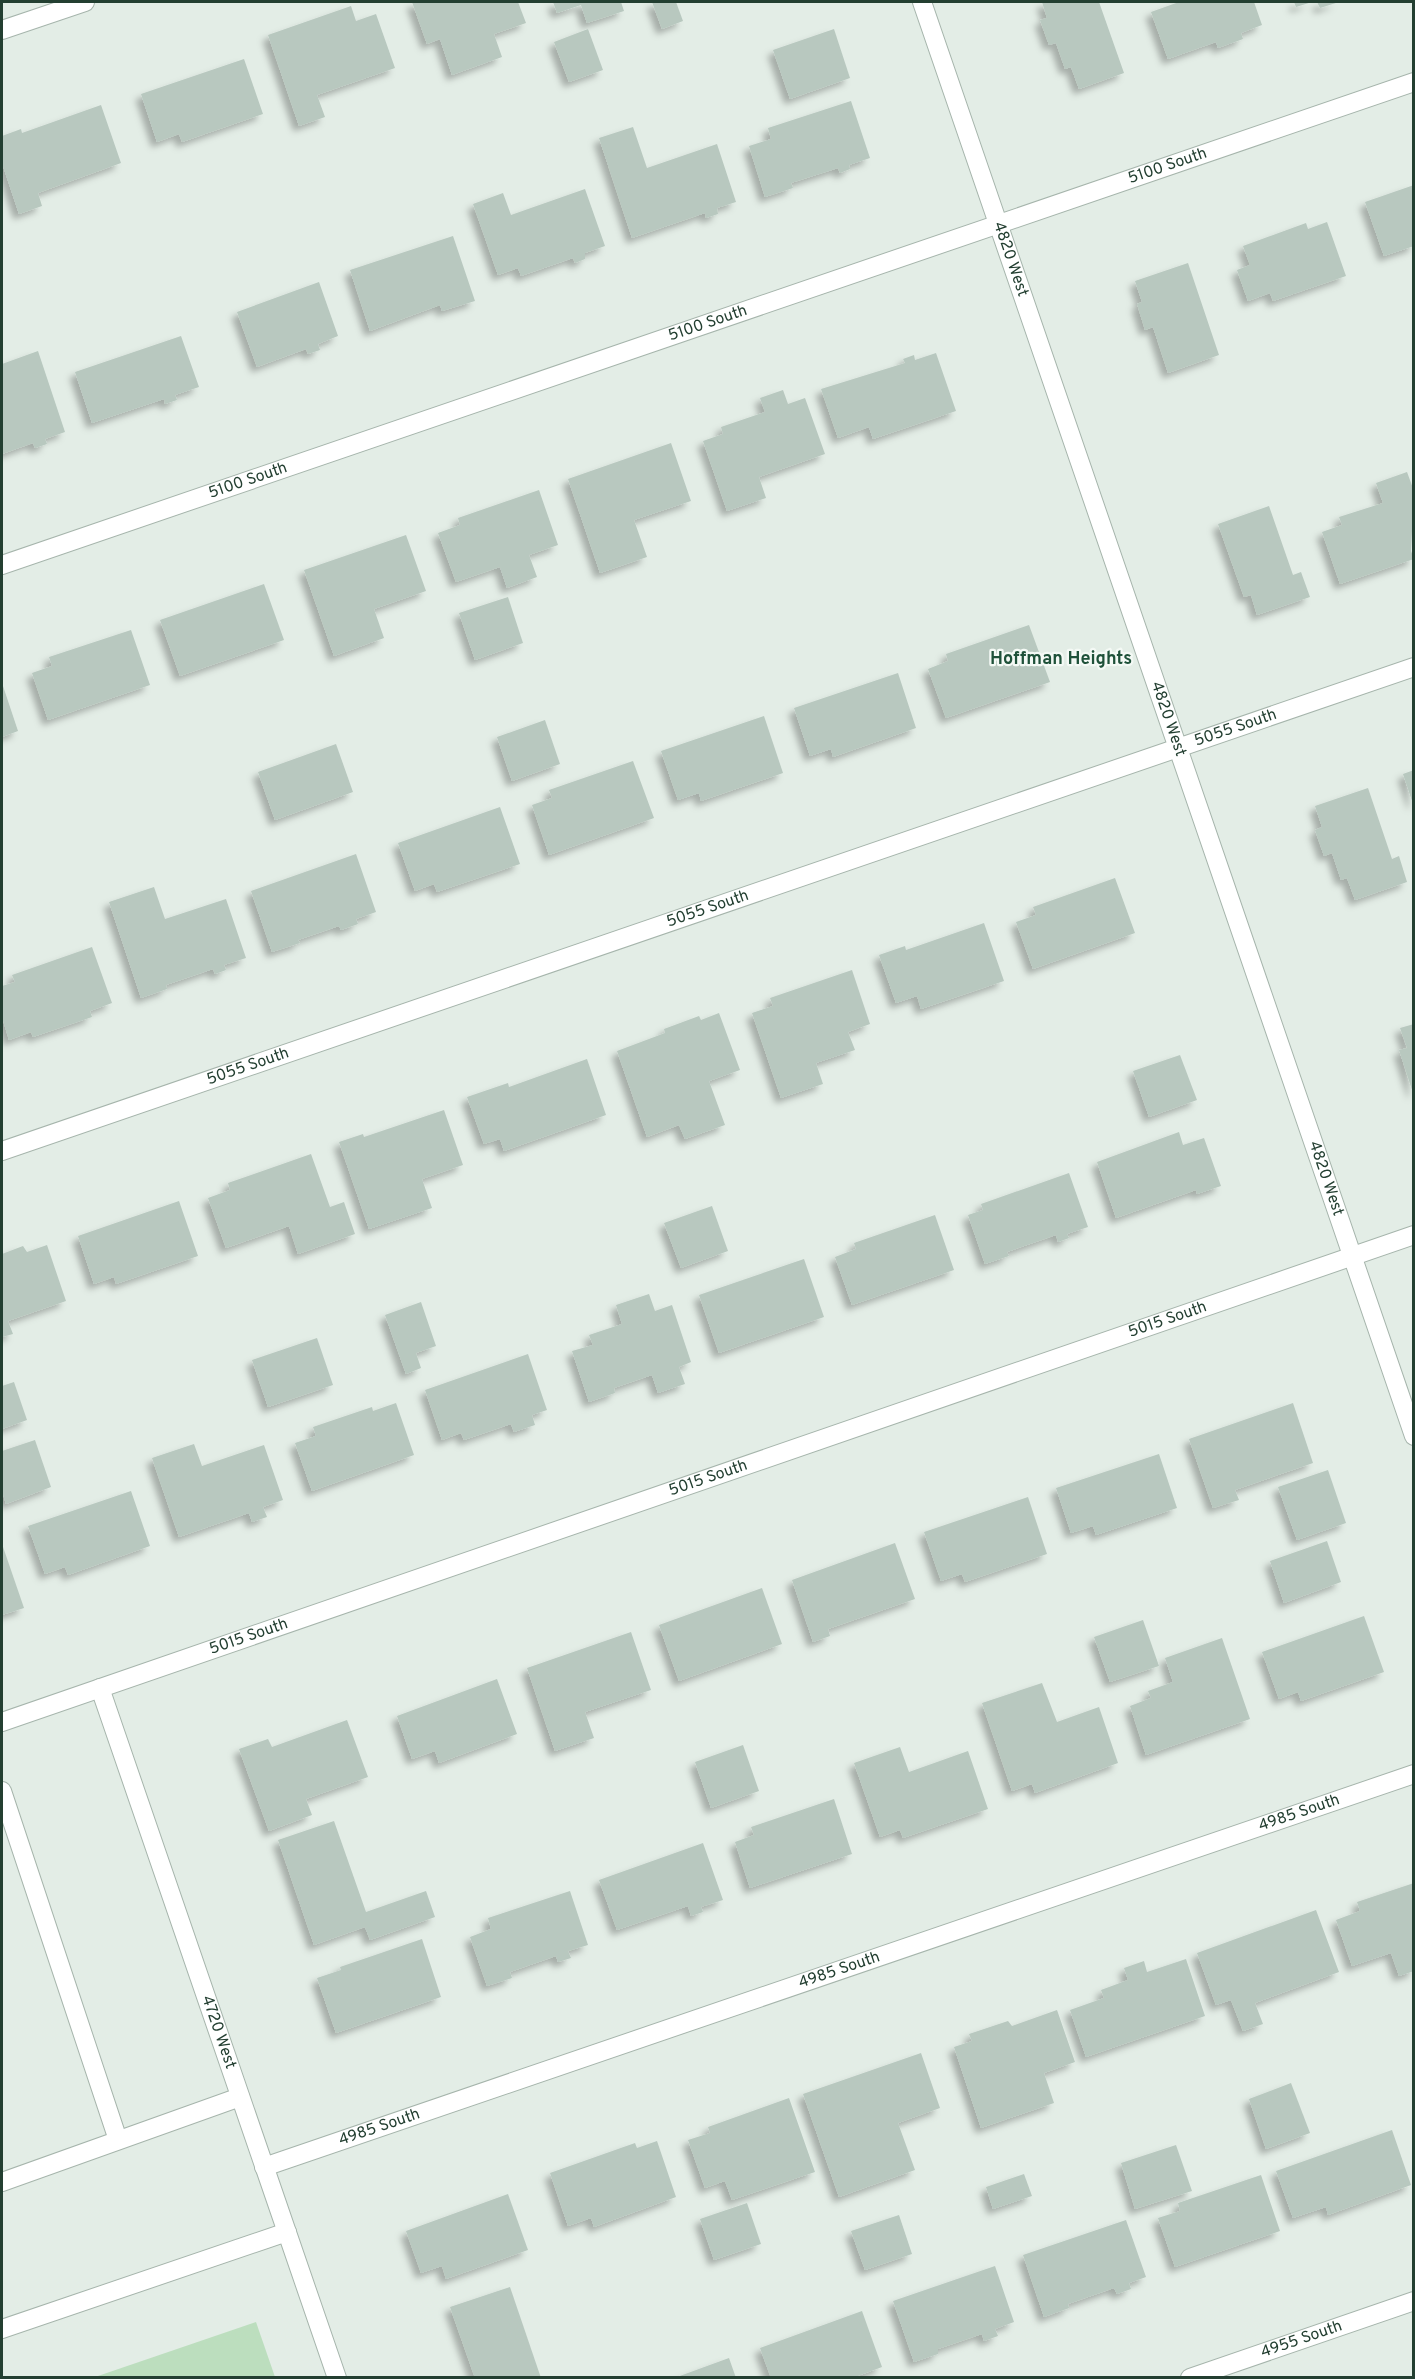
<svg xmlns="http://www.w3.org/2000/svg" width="1415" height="2379" font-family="Overpass,sans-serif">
	<defs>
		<filter id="shadow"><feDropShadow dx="-5.5" dy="5.5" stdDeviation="3" flood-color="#0004"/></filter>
	</defs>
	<rect width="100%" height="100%" fill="#e3ede6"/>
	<polygon fill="#bcdebe" points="256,2322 275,2377 95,2377"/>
	<g fill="#b8c8bf" filter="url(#shadow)">
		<polygon points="412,2 518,2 526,23 494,34 502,57 452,75 440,39 427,44"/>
		<polygon points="553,2 621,2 624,11 587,23 581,5 557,13"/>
		<polygon points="652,2 676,2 683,21 662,29"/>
		<polygon points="1042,2 1099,2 1124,73 1079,89 1071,67 1065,69 1056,43 1049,45 1040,20 1047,18"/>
		<polygon points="1179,2 1254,2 1262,25 1241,33 1243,39 1218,48 1216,42 1168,59 1151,12"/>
		<polygon points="1294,2 1312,2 1296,7"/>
		<polygon points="1317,2 1339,2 1320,8"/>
		<polygon points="351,6 356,21 376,14 395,68 317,95 325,117 299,126 268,35"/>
		<polygon points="588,29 603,70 569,82 554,42"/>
		<polygon points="834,29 850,78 790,99 773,50"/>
		<polygon points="244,59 263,114 182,142 179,134 157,142 141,94"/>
		<polygon points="851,101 870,158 849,165 850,169 840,173 838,168 791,183 793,188 765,197 749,146 771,139 768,128"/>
		<polygon points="101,105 121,163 38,193 42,206 19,214 2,163 2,136 21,129 22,133"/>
		<polygon points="633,127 647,168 717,144 736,202 717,208 718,214 706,218 705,213 632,238 599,138"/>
		<polygon points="1414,185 1414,246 1384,256 1365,202"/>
		<polygon points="585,189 605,246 585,253 585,259 575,263 573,258 521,276 518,268 498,275 473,204 503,193 511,215"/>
		<polygon points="1327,222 1346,276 1273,301 1270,293 1248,301 1237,270 1250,265 1243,246 1306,223 1308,229"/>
		<polygon points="453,236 475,301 442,311 440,305 370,331 350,270"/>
		<polygon points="1188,263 1219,355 1168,373 1153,327 1145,330 1137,304 1142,302 1135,281"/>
		<polygon points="319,282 338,336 318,344 320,350 308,354 306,349 257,367 237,312"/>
		<polygon points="181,336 199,387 175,395 177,400 165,404 164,399 92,423 75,372"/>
		<polygon points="38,351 65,432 45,439 47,444 35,448 33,443 2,454 2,364"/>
		<polygon points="936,353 956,411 873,439 869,427 838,438 821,389 905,363 903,359 914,355 915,360"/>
		<polygon points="783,390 788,404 805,398 825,454 759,477 766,498 727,511 703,441 723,434 721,427 765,412 760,398"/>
		<polygon points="671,443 691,501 634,520 647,557 600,573 568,479"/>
		<polygon points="1407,472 1414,491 1411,551 1414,559 1340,584 1322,532 1342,525 1339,517 1383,503 1376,483"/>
		<polygon points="539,490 558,545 529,555 537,577 507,588 500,567 456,582 438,533 460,525 458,518"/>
		<polygon points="1269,506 1293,575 1301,572 1310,597 1257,615 1251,595 1244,597 1218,524"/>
		<polygon points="406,535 426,591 374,609 384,638 334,656 304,570"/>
		<polygon points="264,584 284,640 180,676 160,620"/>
		<polygon points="508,597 523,643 475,660 459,613"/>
		<polygon points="1029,625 1050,682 946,718 928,669 948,661 946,654"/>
		<polygon points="131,630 150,685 48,720 32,673 52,666 49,657"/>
		<polygon points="898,673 916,728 833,757 831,749 810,756 794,708"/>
		<polygon points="2,683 18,731 2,737"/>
		<polygon points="764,716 783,773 701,801 699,793 678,800 661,751"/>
		<polygon points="545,720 560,764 512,781 497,737"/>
		<polygon points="336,744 353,792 275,820 258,772"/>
		<polygon points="633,761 654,818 549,855 532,805 552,798 549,790"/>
		<polygon points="1414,770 1414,804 1413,804 1403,774"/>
		<polygon points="1368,788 1392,859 1399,856 1407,882 1355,900 1347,878 1341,880 1332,853 1324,856 1315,830 1322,827 1315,806"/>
		<polygon points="500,807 520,864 437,892 434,884 415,891 398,843"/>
		<polygon points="356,854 376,912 356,919 358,924 341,930 339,926 298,940 300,943 272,952 251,891"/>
		<polygon points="1115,878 1135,933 1033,969 1016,922 1036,915 1033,907"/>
		<polygon points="154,887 165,919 226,899 246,958 224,965 226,970 215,974 213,969 166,985 167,989 141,998 109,902"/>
		<polygon points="984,923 1004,981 921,1009 917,996 896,1003 879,955 905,946 906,950"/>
		<polygon points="92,947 112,1003 90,1011 92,1017 33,1037 31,1032 9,1040 2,1017 2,986 15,982 12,975"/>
		<polygon points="852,970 870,1024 848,1032 855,1050 816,1063 823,1084 781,1098 752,1013 773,1006 770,998"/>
		<polygon points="719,1013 740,1070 709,1081 725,1125 685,1139 679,1125 647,1137 617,1051 665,1033 664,1029 699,1016 701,1020"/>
		<polygon points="1414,1024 1414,1093 1413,1093 1399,1050 1407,1048 1400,1028"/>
		<polygon points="1180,1055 1197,1100 1149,1117 1133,1071"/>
		<polygon points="587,1059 606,1115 504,1151 500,1139 484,1144 467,1097 508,1083 509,1087"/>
		<polygon points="444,1110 463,1165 422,1179 432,1208 369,1229 339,1142 363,1134 364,1137"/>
		<polygon points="1179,1132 1183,1145 1204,1138 1221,1186 1197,1194 1196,1190 1116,1218 1097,1162"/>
		<polygon points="311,1154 330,1207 344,1202 355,1234 298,1254 289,1226 226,1248 208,1198 230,1190 228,1183"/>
		<polygon points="1069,1173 1088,1227 1067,1234 1069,1238 1058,1242 1056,1235 1007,1252 1009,1256 985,1264 968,1215 983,1210 981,1204"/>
		<polygon points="179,1201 198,1256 116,1284 114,1277 94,1284 78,1236"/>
		<polygon points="712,1206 728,1251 681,1268 664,1223"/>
		<polygon points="935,1215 954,1270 852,1305 835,1257 856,1249 854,1243"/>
		<polygon points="47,1245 66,1301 8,1321 13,1334 2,1337 2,1254 23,1246 27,1252"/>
		<polygon points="804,1259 824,1317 719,1353 699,1295"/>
		<polygon points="649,1294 655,1311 672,1305 691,1362 679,1367 685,1384 658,1393 652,1375 614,1388 615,1393 589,1402 572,1351 593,1345 589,1335 622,1324 616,1305"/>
		<polygon points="421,1302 436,1346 416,1353 421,1368 406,1374 385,1315"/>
		<polygon points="317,1338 333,1385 268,1407 252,1360"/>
		<polygon points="528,1354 547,1410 532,1415 535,1425 514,1432 511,1424 464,1440 461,1433 442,1440 425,1390"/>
		<polygon points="14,1382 27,1420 2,1429 2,1386"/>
		<polygon points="396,1403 414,1455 312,1491 295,1443 316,1436 313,1427 372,1407 373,1411"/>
		<polygon points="1293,1403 1313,1463 1235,1490 1239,1500 1213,1508 1189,1439"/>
		<polygon points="35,1440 51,1487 6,1504 2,1491 2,1451"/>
		<polygon points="194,1444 202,1466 264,1445 283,1500 263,1507 267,1517 252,1522 249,1513 179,1537 152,1458"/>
		<polygon points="1159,1454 1177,1508 1096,1535 1093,1526 1071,1533 1056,1488"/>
		<polygon points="1328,1470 1346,1523 1297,1540 1278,1487"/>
		<polygon points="131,1491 150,1546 68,1575 65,1567 45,1574 28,1526"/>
		<polygon points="1028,1497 1047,1554 965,1582 962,1574 941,1581 924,1532"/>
		<polygon points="1327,1541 1341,1582 1284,1603 1270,1561"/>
		<polygon points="895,1543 915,1599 828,1629 830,1636 813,1642 792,1580"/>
		<polygon points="2,1544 24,1608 2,1615"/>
		<polygon points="762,1588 782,1644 679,1681 659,1625"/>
		<polygon points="1364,1616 1384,1672 1301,1701 1298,1692 1279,1699 1262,1652"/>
		<polygon points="1143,1620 1159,1666 1110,1682 1094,1637"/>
		<polygon points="631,1632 651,1690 585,1712 594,1738 555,1751 527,1668"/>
		<polygon points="1222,1638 1250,1719 1146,1755 1130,1706 1151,1698 1148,1691 1173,1682 1165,1658"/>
		<polygon points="497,1679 517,1734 439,1763 435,1751 412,1759 397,1716"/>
		<polygon points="1042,1683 1057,1722 1099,1707 1118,1763 1035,1793 1032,1784 1012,1791 982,1703"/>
		<polygon points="347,1720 368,1777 306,1799 312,1815 269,1831 239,1749 268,1739 272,1747"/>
		<polygon points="743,1745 759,1791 711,1808 695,1762"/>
		<polygon points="900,1747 909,1772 968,1751 988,1809 903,1838 900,1830 880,1837 854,1763"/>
		<polygon points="834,1799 852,1854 750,1888 735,1842 754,1835 751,1827"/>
		<polygon points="334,1821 366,1912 426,1891 435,1917 370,1940 365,1927 314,1945 278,1840"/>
		<polygon points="703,1843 723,1900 701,1907 703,1912 691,1916 688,1906 617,1930 599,1880"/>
		<polygon points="1414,1883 1414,1971 1399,1976 1391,1953 1352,1966 1336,1920 1360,1911 1357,1902"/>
		<polygon points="570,1891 588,1945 568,1951 571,1958 558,1962 556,1956 510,1972 512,1978 487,1986 470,1937 491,1929 488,1918"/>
		<polygon points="1316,1910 1339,1972 1255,2003 1263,2024 1243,2031 1231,2000 1216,2005 1197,1953"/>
		<polygon points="422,1939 441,1997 336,2033 317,1978 341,1970 340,1967"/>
		<polygon points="1186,1959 1205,2016 1086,2057 1070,2010 1104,1998 1101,1990 1128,1980 1124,1968 1144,1961 1147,1972"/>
		<polygon points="1057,2010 1075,2062 1044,2073 1054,2103 981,2128 954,2047 972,2041 969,2034 1008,2021 1012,2026"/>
		<polygon points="921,2053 940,2108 898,2123 915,2170 839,2197 803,2094"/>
		<polygon points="1291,2083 1310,2133 1266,2149 1249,2099"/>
		<polygon points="789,2098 815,2172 732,2200 725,2181 705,2188 688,2140 710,2133 708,2127"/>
		<polygon points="1392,2130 1411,2185 1328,2215 1326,2207 1293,2218 1276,2171"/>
		<polygon points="657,2141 676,2197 594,2227 591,2218 568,2226 550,2173 635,2143 637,2148"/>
		<polygon points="1176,2145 1192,2191 1135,2209 1121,2163"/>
		<polygon points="1024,2174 1032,2196 993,2209 986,2187"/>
		<polygon points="1261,2175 1280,2231 1175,2267 1158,2218 1180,2211 1178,2203"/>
		<polygon points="508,2194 528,2250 446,2279 442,2266 421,2273 406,2231"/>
		<polygon points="747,2203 761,2244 714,2260 700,2219"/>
		<polygon points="899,2215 912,2254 865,2270 851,2231"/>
		<polygon points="1126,2220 1146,2277 1129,2283 1131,2289 1117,2294 1114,2288 1068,2304 1069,2308 1044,2317 1023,2255"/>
		<polygon points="995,2266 1014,2322 995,2329 998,2336 984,2341 982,2334 938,2349 938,2354 914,2362 893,2301"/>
		<polygon points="510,2287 541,2378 475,2378 450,2307"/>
		<polygon points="862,2311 882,2367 852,2378 771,2378 760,2348"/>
		<polygon points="729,2358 736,2378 677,2378 677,2377"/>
	</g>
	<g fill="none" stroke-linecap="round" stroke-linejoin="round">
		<g stroke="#a6b5ac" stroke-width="20">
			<g id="lane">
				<polyline points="2,1791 118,2140"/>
				<polyline points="2,2182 240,2097"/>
				<polyline points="2,2329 287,2232"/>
			</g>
		</g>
		<g stroke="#a6b5ac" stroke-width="20">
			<g id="street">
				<path id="s1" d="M 922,2 L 1414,1436"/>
				<polyline points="2,30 85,2"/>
				<path id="s2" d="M 2,565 L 1414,82"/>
				<path id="s3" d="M 2,1151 L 1414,667"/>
				<path id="s4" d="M 100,1688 L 337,2378"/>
				<path id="s5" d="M 2,1722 L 1414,1235"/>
				<path id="s6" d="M 264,2167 L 1414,1774"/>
				<path id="s7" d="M 1190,2378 L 1414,2301"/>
			</g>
		</g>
		<use href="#lane" stroke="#fff" stroke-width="18"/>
		<use href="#street" stroke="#fff" stroke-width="18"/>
	</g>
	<g text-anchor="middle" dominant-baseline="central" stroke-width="4.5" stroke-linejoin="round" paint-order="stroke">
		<g font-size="16" fill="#233f31" stroke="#f4f9f5">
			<text stroke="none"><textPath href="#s2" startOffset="1232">5100 South</textPath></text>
			<text stroke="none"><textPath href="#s1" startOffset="272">4820 West</textPath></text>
			<text stroke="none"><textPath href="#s2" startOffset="746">5100 South</textPath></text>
			<text stroke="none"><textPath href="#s2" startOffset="260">5100 South</textPath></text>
			<text stroke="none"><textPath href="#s1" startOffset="758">4820 West</textPath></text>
			<text stroke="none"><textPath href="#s3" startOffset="1304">5055 South</textPath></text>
			<text stroke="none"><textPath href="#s3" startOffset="746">5055 South</textPath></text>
			<text stroke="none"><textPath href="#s3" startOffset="260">5055 South</textPath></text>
			<text stroke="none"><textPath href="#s1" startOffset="1244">4820 West</textPath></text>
			<text stroke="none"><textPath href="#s5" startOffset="1233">5015 South</textPath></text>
			<text stroke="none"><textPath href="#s5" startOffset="747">5015 South</textPath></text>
			<text stroke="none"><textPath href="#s5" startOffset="261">5015 South</textPath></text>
			<text stroke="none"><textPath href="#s6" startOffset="1094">4985 South</textPath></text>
			<text stroke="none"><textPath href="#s6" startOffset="608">4985 South</textPath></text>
			<text stroke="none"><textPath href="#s4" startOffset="364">4720 West</textPath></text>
			<text stroke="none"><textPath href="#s6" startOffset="122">4985 South</textPath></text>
			<text stroke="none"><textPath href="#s7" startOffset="118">4955 South</textPath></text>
		</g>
		<g font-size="18" font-weight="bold" fill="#1e5139" stroke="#f4f9f5">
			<text x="1061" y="659">Hoffman Heights</text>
		</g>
	</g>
	<rect width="1415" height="2379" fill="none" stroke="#233f31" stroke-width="6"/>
</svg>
